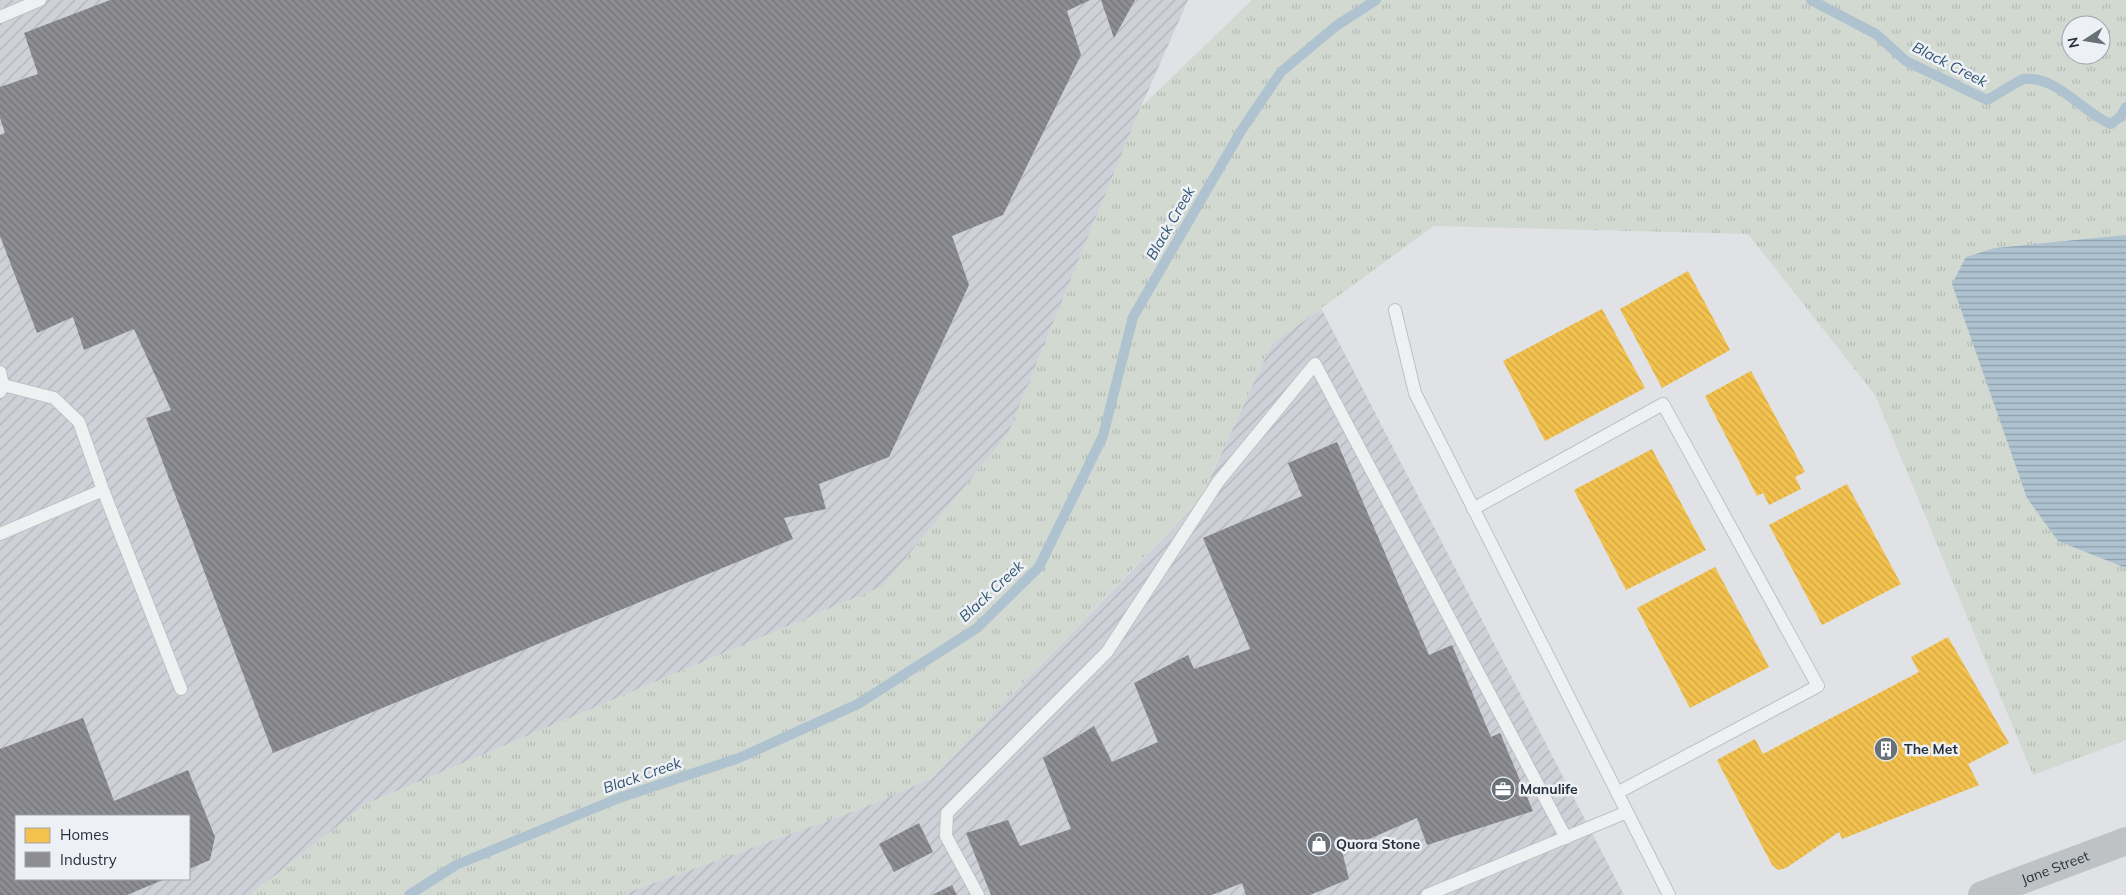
<svg xmlns="http://www.w3.org/2000/svg" width="2126" height="895" viewBox="0 0 2126 895" font-family="Mulish,sans-serif">
<defs>
<pattern id="industrial-furrows" width="10" height="10" patternUnits="userSpaceOnUse" patternTransform="scale(1.25)"><rect width="10" height="10" fill="#ced2d8"/><path d="M-1 1l2-2M0 10L10 0M9 11l2-2" fill="none" stroke="#b1b5ba"/></pattern>
<pattern id="grass-tufts" width="24" height="20" patternUnits="userSpaceOnUse" patternTransform="scale(1.25)"><rect width="24" height="20" fill="#d1d9d0"/><path d="M3 7l-1-3M5 7V3M7 7l1-3M15 17l-1-3M17 17v-4M19 17l1-3" fill="none" stroke="#b3bbb4"/></pattern>
<pattern id="water-rules" width="6" height="5" patternUnits="userSpaceOnUse" patternTransform="scale(1.25)"><rect width="6" height="5" fill="#aec2d0"/><path d="M0 2.5h6" fill="none" stroke="#8e9eaa"/></pattern>
<pattern id="homes-back-hatch" width="6" height="6" patternUnits="userSpaceOnUse" patternTransform="scale(1.25)"><rect width="6" height="6" fill="#f2c14e"/><path d="M-1 5l2 2M0 0l6 6M5-1l2 2" fill="none" stroke="#d0a645"/></pattern>
<pattern id="industry-back-hatch" width="6" height="6" patternUnits="userSpaceOnUse" patternTransform="scale(1.25)"><rect width="6" height="6" fill="#8d8d92"/><path d="M-1 5l2 2M0 0l6 6M5-1l2 2" fill="none" stroke="#737479"/></pattern>
</defs>
<rect width="100%" height="100%" fill="#e0e2e5"/>
<path fill="url(#industrial-furrows)" fill-rule="evenodd" d="M0 0H1188L1141 107 1008 434 883 586 366 804 250 895H0ZM16 816H189V879H16Z
M1321 308 1624 895H620L860 809 930 779 1200 500 1271 345Z"/>
<path fill="url(#grass-tufts)" fill-rule="evenodd" d="M1252 0H2126V740L2033 775 1875 395 1748 234 1434 226 1271 345 1200 499 930 779 860 809 620 895H250L366 804 883 586 1008 434 1141 107ZM2071 25H2101V55H2071Z"/>
<path fill="url(#water-rules)" d="M2126 235V568L2058 541 2027 498 1952 284 1966 257 1995 248Z"/>
<path fill="url(#homes-back-hatch)" d="M1688 271 1730 350 1662 388 1620 309Z
M1602 309 1645 388 1545 441 1503 361Z
M1751 371 1805 472 1795 477 1801 489 1769 505 1763 493 1757 496 1705 396Z
M1652 449 1706 550 1626 590 1574 490Z
M1847 484 1901 584 1822 625 1769 525Z
M1715 567 1769 667 1690 708 1637 608Z
M1948 637 2009 743 1968 764 1979 785 1842 839 1839 832 1786 868 1778 870 1772 865 1717 760 1755 739 1763 754 1919 672 1911 657Z"/>
<path fill="url(#industry-back-hatch)" d="M110 0H1090L1067 11 1081 55 1003 215 952 236 969 285 889 457 819 484 826 509 784 518 793 539 273 753 146 418 171 410 134 329 84 350 73 317 37 333 0 236V135L5 133 0 118V87L38 74 24 33Z
M1101 0H1135L1114 38Z
M1337 442 1429 655 1452 645 1491 737 1500 733 1533 811 1427 845 1417 818 1342 851 1349 879 1310 895H1246L1242 883 1212 895H991L966 833 1008 820 1020 846 1071 829 1043 758 1094 726 1112 762 1158 742 1134 683 1188 655 1194 669 1250 649 1203 538 1302 496 1288 463Z
M83 718 114 801 188 770 215 837 210 860 189 869V816H16V879H165L127 895H0V749Z
M919 823 933 852 894 872 879 844Z
M952 885 957 895H932Z"/>
<g fill="none" stroke-linecap="round" stroke-linejoin="round">
<path stroke="#aec2d0" stroke-width="10" d="M1811 0 1876 34 1906 61 1987 100C1995 96 2019 80 2024 79 2056 75 2083 113 2111 124L2121 116 2126 107
M409 895 456 865 619 798 739 758 858 704 977 628 1039 567 1103 436 1133 317 1241 131 1281 72 1336 26 1376 0"/>
<g stroke="#bec0c3" stroke-width="14">
<path id="service" d="M0 17 40 0
M1395 310 1415 393 1669 895
M0 372 3 385 0 392
M103 490 181 689
M1473 509 1663 404 1818 686 1617 793
M0 534 103 490 79 422 54 398 3 385
M978 895 946 836 947 813 1107 652 1218 482 1315 364 1566 838
M1427 895 1627 812"/>
</g>
<use href="#service" stroke="#eff0f2" stroke-width="12"/>
<path stroke="#bec2c5" stroke-width="28" id="s1" d="M1982 895 2126 841"/>
</g>
<defs>
<g id="building-disc" transform="scale(1.25)"><circle r="9.5" fill="#687078" stroke="#edf1f5"/><path d="M-4-6H4V6H1V3H-1V6H-4ZM-2.5-4.3h1.7v1.8h-1.7ZM.8-4.3h1.7v1.8H.8ZM-2.5-1h1.7V.8h-1.7ZM.8-1h1.7V.8H.8Z" fill="#fff"/></g>
<g id="office-disc" transform="scale(1.25)"><circle r="9.5" fill="#687078" stroke="#edf1f5"/><path d="M-6-3h4V-5.5h4V-3h4V5H-6ZM-1-4.5V-3h2v-1.5ZM-6 0V1H6V0Z" fill="#fff"/></g>
<g id="shop-disc" transform="scale(1.25)"><circle r="9.5" fill="#687078" stroke="#edf1f5"/><path d="M-5-2.5h2.3a2.7 3.5 0 0 1 5.4 0H5L5.5 6h-11ZM-1.5-2.5h3a1.5 2.3 0 0 0-3 0Z" fill="#fff"/></g>
</defs>
<g fill-rule="evenodd">
<use href="#building-disc" x="1886" y="749"/>
<use href="#office-disc" x="1503" y="789"/>
<use href="#shop-disc" x="1319" y="844"/>
</g>
<g text-anchor="middle" dominant-baseline="central" stroke-width="5" stroke-linejoin="round" paint-order="stroke">
<g font-size="14" font-weight="bold" fill="#27323e" stroke="#edf1f5" text-anchor="start">
<text x="1904" y="749">The Met</text>
<text x="1520" y="789">Manulife</text>
<text x="1336" y="844">Quora Stone</text>
</g>
<g font-size="14" fill="#27323e" stroke="#edf1f5">
<text stroke="none"><textPath href="#s1" startOffset="78">Jane Street</textPath></text>
</g>
<g font-size="15" font-style="italic" fill="#325471" stroke="#edf1f5">
<text transform="translate(1950 64) rotate(27)">Black Creek</text>
<text transform="translate(1170 223) rotate(-60)">Black Creek</text>
<text transform="translate(991 591) rotate(-43)">Black Creek</text>
<text transform="translate(642 775) rotate(-19)">Black Creek</text>
</g>
</g>
<rect x="15" y="815" width="175" height="65" fill="#edf1f5" stroke="#9ea5ac"/>
<rect x="25" y="828" width="25" height="15" fill="#f2c14e" stroke="#9ea5ac"/>
<text x="60" y="840" font-size="15" fill="#27323e">Homes</text>
<rect x="25" y="852" width="25" height="15" fill="#8d8d92" stroke="#9ea5ac"/>
<text x="60" y="865" font-size="15" fill="#27323e">Industry</text>
<g transform="translate(2086 40) rotate(258)"><circle r="24" fill="#edf1f5" stroke="#9ea5ac"/>
<path d="M0-4L9 19L0 12L-9 19Z" fill="#687078"/>
<text y="-8" font-size="14" font-weight="bold" text-anchor="middle" fill="#27323e">N</text>
</g>
</svg>
